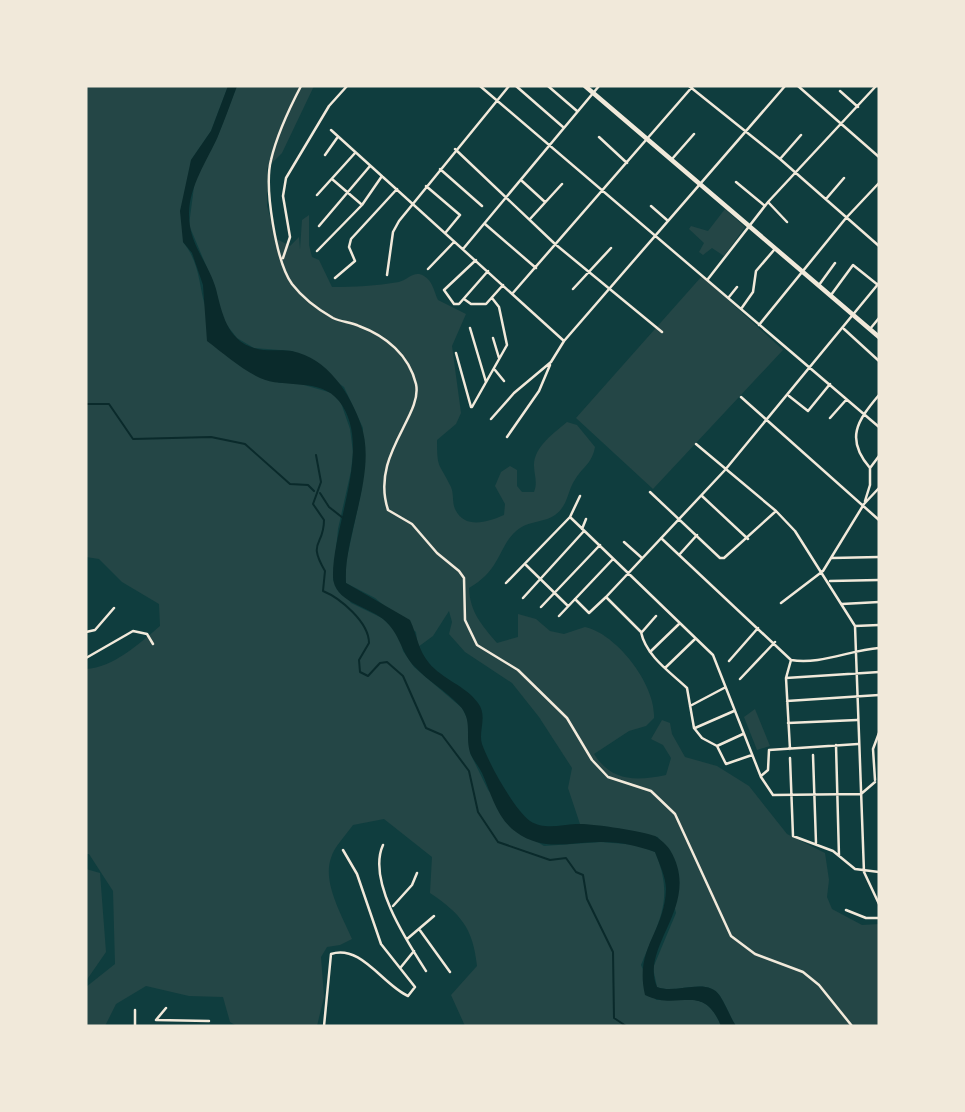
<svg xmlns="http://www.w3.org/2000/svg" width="965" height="1112" viewBox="0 0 965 1112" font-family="Raleway,sans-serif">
<rect width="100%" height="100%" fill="#0f3d3e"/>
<path fill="#244646" d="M86 86H228L211 131 191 160 183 242C201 265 198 284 206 309 210 321 266 371 279 383H297L332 393 341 403 350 429 353 452 351 471 338 529 333 580 351 603 382 618 398 633 403 651 414 667 462 708 470 724V753L488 790 534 840 544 846 601 842 636 845 655 852C675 899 659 921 641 965L656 1000C688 999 708 992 721 1026H465L451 995 477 966C473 928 461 914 430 893L432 857 384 819 353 825C346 835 334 847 331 858 322 883 343 917 352 939L340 945 327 947 321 957 324 997 317 1026H237L230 1022 223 997 189 996 146 986 116 1004 105 1026H86V987L115 964 113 891 89 854H86V669C113 668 140 643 160 626L159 604 122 582 99 559 86 557Z
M237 86H314L282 153 267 168V206L277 239 290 246 299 237 300 249 302 220 309 215V245L312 257 319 260 332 287C355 287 376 286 399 282 408 280 414 270 424 276 433 281 434 292 438 300L466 314 452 346 461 413 456 424 437 440C437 470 439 462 451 487 454 494 452 502 455 509 465 530 488 522 504 515L505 504 495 486 501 472 510 466 517 470V486L522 492H534C538 482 534 475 534 465 534 447 555 432 567 422L577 425 595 447C592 463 584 466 576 478 567 490 569 505 555 515 546 522 530 521 520 528 498 543 503 569 469 588 470 612 481 624 497 643L518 637V614L536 619 550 631 564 634 585 627C617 634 656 685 654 718L646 726 629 731 594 754C612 782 636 781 666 775L671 758 663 745 651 739 662 720 670 723 672 734 685 757 717 766 749 786 787 834 825 853 829 880 827 897 832 909 862 925 879 924V1026H736C730 1017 726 1005 720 996 707 976 676 995 657 987L653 968 676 913 658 837 580 824 568 788 572 768 539 717 512 683 465 652 449 634 452 622 449 611 433 636 418 647 416 632 375 598 346 583 345 567 362 488 363 428 344 387 292 351 254 348 237 338 222 319 215 287 189 225 195 179 217 138Z
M725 209 745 227 724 256 712 248 703 255 699 252 704 243 689 229 691 226 708 231Z
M702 276 783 350 653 489 576 418Z
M755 709 770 746 757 750 744 717Z
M86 869 100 873 106 952 86 981Z"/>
<path fill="#0a2a2b" d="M228 86H237C231 102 225 119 218 136 206 164 184 192 190 226 193 248 210 267 216 289 222 313 227 340 254 348 266 352 280 349 292 351 327 358 350 393 361 425 378 473 343 536 346 583L410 620C417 635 418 650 429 663 442 679 466 686 478 703 488 716 478 731 482 744 489 764 514 809 530 821 544 830 561 825 576 824 590 823 643 831 655 836 660 839 667 845 670 850 703 905 639 945 657 987 676 995 707 976 720 996 726 1005 730 1017 736 1026H721C703 981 678 1012 645 995 634 948 665 932 666 889 666 877 659 863 655 852 638 846 621 842 603 842 571 841 545 853 516 832 497 819 491 793 482 773 479 767 474 761 471 755 464 738 474 720 459 705 446 691 428 681 415 667 400 652 401 634 383 619 367 606 334 602 333 577 332 526 374 445 339 401 320 377 284 389 260 378 241 369 223 353 207 341L203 285 192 253 183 242 180 211 191 160 211 131Z"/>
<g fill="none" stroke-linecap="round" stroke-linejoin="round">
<path stroke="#0a2a2b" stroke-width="2" d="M86 404H109L133 439 211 437 245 444 290 484 308 485 314 491
M316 455 321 482 313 504 324 520C324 547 307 540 325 571L323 591C340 598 369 622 369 643L359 660 360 672 368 676 380 663 387 662 403 676 426 728 442 735 469 771 478 812 498 842 550 860 566 858 576 872 583 875 587 899 613 952 614 1018 626 1026
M320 493 329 507 343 518"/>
<path stroke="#f1e9da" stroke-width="2.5" d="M301 86C289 109 277 134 271 160 264 187 276 262 292 284 302 297 319 310 333 318 341 322 351 322 359 326 386 336 409 355 416 384 423 416 370 455 388 510L412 524 437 553 459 571 464 578 465 620 477 645 518 670 567 718 592 760 608 777 651 791 675 814 731 936 755 954 803 972 819 985 852 1026
M480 86 879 427
M516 86 563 127
M548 86 577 111
M689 86 780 159 879 246
M798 86 879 157
M840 91 858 107
M331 130 564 341
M599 137 627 163
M455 149 555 244 662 332
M325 155 337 138
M672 159 694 134
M780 159 801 135
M440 169 482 206
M332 179 361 204
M522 181 545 202
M736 182 765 206
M426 186 460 215 446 232
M317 195 355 153
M826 199 844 178
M768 202 787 222
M651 206 667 220
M530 219 562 184
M485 224 536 268
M319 226 370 166
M463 249 599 86
M317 251 362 205 382 176
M283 258 290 237 283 196 286 178 329 106 347 86
M476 260 444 290 454 304H459L488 271
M428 269 454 242
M387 275 393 232 399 221 509 86
M335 278 355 261 349 247 351 239 397 189
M708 279 768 202 876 86
M819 285 835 263
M573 289 611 248
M512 294 693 86
M831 295 853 265 878 285
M729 297 737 287
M464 299 471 304H486L503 285
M741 309 753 292 756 271 774 250
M759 325 846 218 879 183
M470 328 486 382
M844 329 879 361
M870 329 879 318
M493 338 499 358
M456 353 471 407
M495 370 504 381
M789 396 808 411 830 384
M741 397 879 520
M472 407 507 345 499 307 492 298
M830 418 846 400
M491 419 514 393 551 362 564 341 785 86
M507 437 539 391 550 365
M696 444 776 511 795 531 855 626 864 872 879 904
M870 468 879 456
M650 492 720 558H724L776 511
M702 496 748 539
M865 501 870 485V468C845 439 857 421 879 395
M570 517 713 655 761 777 773 795 861 794 875 782
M582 529 586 519
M661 538 791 660
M624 542 642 558
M679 555 697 535
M832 558 879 557
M526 565 568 606
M830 581 879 580
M506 583 570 517 580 496
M606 597 641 632C646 656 670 672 687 688L694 728 702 738 717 746 726 764 752 755
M523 598 584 531
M575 599 589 613 606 597 725 470 879 283
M781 603 823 571 864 504 879 488
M842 604 879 602
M541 607 600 545
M559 616 613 559
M855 626 879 625
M86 632 95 630 114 608
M642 632 656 616
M650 652 680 623
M86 658 133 631 147 634 153 644
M791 660C820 665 850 650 879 648
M729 661 758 628
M665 668 695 639
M786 678 879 672
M740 679 775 642
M787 701 879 695
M690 706 724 688
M788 723 857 720
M695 728 734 711
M836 745 839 856
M717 746 743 734
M790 749 786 678 791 660
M813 755 816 843
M790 758 793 836 833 851 855 869 879 872
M761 776 768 770 769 750 858 744
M875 780 873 749 879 733
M383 845C367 880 406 940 426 971
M393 906 412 885 417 873
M846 910 866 918H879
M419 929 450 972
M407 939 434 916
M401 967 414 951
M135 1010V1026
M156 1020 209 1021
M156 1020 166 1008
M324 1026 331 954C361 944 383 985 408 996L415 987 381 944 357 874 343 850"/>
<path stroke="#f1e9da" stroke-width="4.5" d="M585 86 879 337"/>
</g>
<rect width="965" height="1112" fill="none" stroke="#f1e9da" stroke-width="175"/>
</svg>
